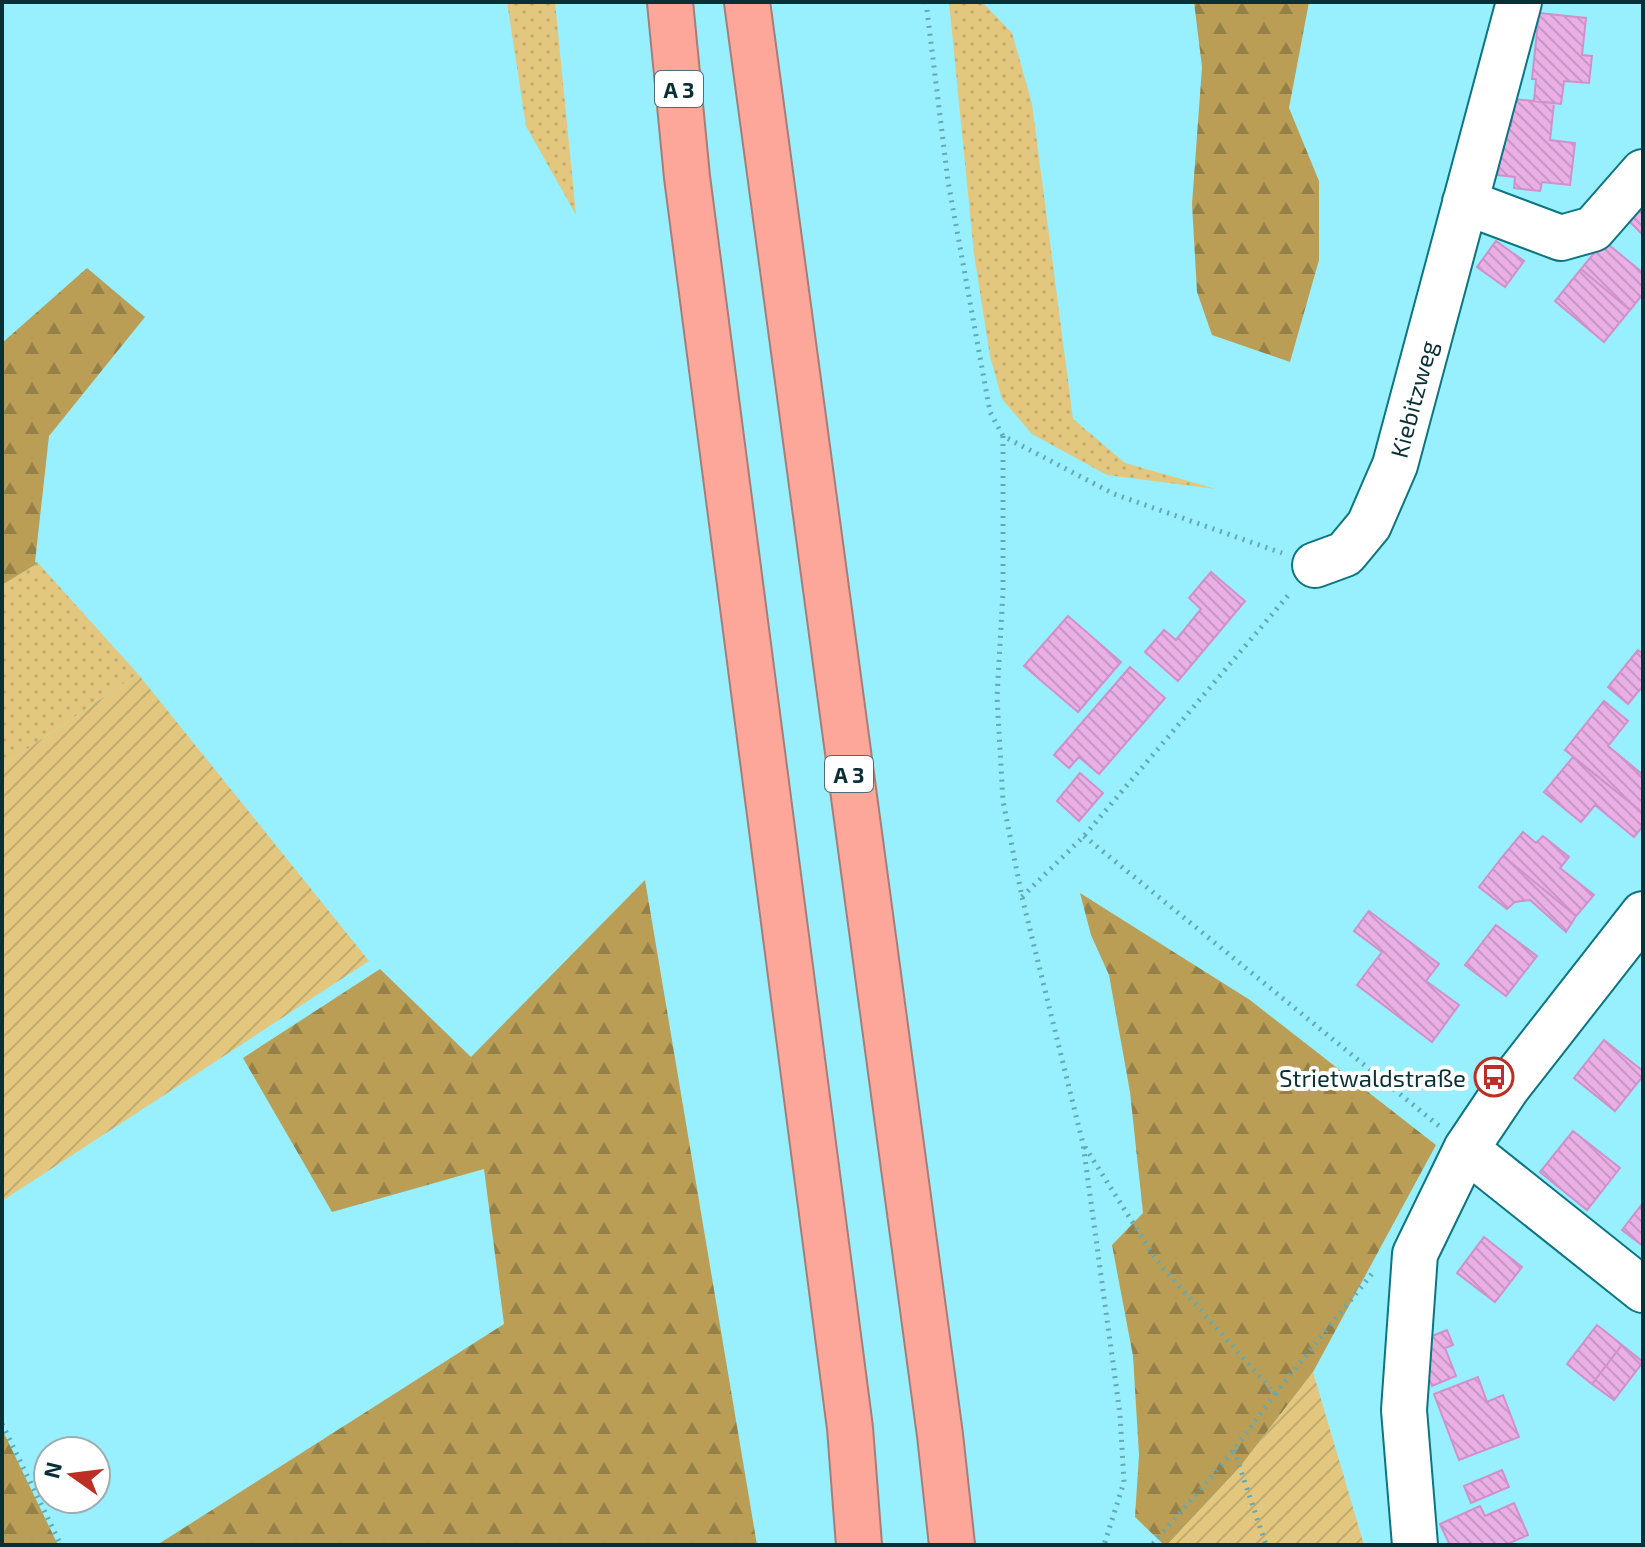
<svg xmlns="http://www.w3.org/2000/svg" width="1645" height="1547" viewBox="0 0 1645 1547" font-family="'Exo 2',sans-serif">
<defs>
<pattern id="grass-dots" width="8" height="8" patternUnits="userSpaceOnUse" patternTransform="scale(2)"><rect width="8" height="8" fill="#e3c77e"/><path d="M2 2h.1M6 6h.1" fill="none" stroke="#c1ab6e" stroke-width="1.8" stroke-linecap="round"/></pattern>
<pattern id="forest-firs" width="22" height="20" patternUnits="userSpaceOnUse" patternTransform="scale(2)"><rect width="22" height="20" fill="#ba9e56"/><path d="M5 1l3.5 6h-7zM16 11l3.5 6h-7z" fill="#958148"/></pattern>
<pattern id="garden-furrows" width="10" height="10" patternUnits="userSpaceOnUse" patternTransform="scale(2)"><rect width="10" height="10" fill="#e3c77e"/><path d="M-1 1l2-2M0 10L10 0M9 11l2-2" fill="none" stroke="#c1ab6e"/></pattern>
<pattern id="building-back-hatch" width="6" height="6" patternUnits="userSpaceOnUse" patternTransform="scale(2)"><rect width="6" height="6" fill="#eaafe5"/><path d="M-1 5l2 2M0 0l6 6M5-1l2 2" fill="none" stroke="#c797c5"/></pattern>
</defs>
<rect width="100%" height="100%" fill="#98effe"/>
<path fill="url(#grass-dots)" d="M507 2H555L576 215 526 126Z
M949 2H982L1012 33 1032 104 1073 419 1125 463 1216 489 1107 475 1032 434 1002 399 990 356 974 254Z
M38 563 138 674 2 766V585Z"/>
<path fill="url(#forest-firs)" d="M1194 2H1309L1289 108 1319 181V260L1290 362 1212 335 1197 292 1192 204 1202 67Z
M87 268 145 317 49 436 35 562 38 563 2 585V343Z
M645 880 757 1545H157L504 1324 484 1169 332 1212 243 1058 380 969 471 1057Z
M1080 893 1250 1000 1436 1145 1313 1372 1240 1467 1167 1545H1164L1135 1517 1139 1455 1133 1356 1112 1245 1143 1213 1130 1092 1109 975 1091 935Z
M2 1429 58 1545H2Z"/>
<path fill="url(#garden-furrows)" d="M138 674 369 961 2 1201V766Z
M1313 1372 1364 1545H1167L1240 1467Z"/>
<path fill="url(#building-back-hatch)" stroke="#d091cb" stroke-width="2" d="M1539 13 1586 18 1582 55 1592 56 1589 83 1564 81 1561 104 1534 101 1536 79H1532Z
M1513 99 1554 103 1550 140 1575 143 1570 185 1542 182 1540 191 1514 188 1515 177 1498 175 1504 125 1511 126Z
M1643 197V235L1624 216Z
M1496 241 1524 261 1505 287 1477 267Z
M1604 241 1643 273V294L1630 310 1581 269Z
M1581 269 1630 310 1604 342 1555 301Z
M1211 572 1245 601 1178 681 1145 652 1164 630 1176 640 1201 609 1189 598Z
M1068 616 1121 662 1078 712 1024 666Z
M1638 650 1643 654V686L1628 704 1608 687Z
M1130 667 1165 698 1099 774 1079 757 1069 768 1054 755Z
M1604 701 1628 721 1608 746 1643 775V813L1565 750Z
M1573 757 1643 813V826L1634 837 1595 805 1581 822 1544 792Z
M1080 773 1103 793 1079 821 1057 801Z
M1523 832 1536 843 1543 836 1569 857 1560 868 1594 895 1576 916 1503 856Z
M1503 856 1576 916 1566 932 1530 900 1515 902 1507 909 1479 887Z
M1369 911 1439 964 1426 981 1459 1005 1432 1042 1357 985 1382 952 1354 931Z
M1496 925 1537 956 1506 996 1465 965Z
M1604 1040 1643 1071V1076L1615 1111 1574 1078Z
M1573 1131 1620 1168 1587 1210 1540 1172Z
M1643 1203V1246L1622 1230Z
M1484 1237 1522 1267 1495 1302 1457 1273Z
M1597 1325 1622 1345 1592 1384 1567 1364Z
M1447 1330 1453 1345 1445 1348 1456 1376 1432 1386 1420 1357V1341Z
M1622 1345 1643 1362 1614 1400 1592 1384Z
M1478 1377 1487 1402 1503 1395 1519 1437 1459 1460 1434 1394Z
M1502 1470 1509 1487 1471 1503 1464 1486Z
M1514 1503 1528 1535 1505 1545H1450L1440 1524 1480 1506 1485 1516Z"/>
<g fill="none" stroke-linecap="round" stroke-linejoin="round">
<g stroke="#0c7582" stroke-width="48">
<path id="minor" d="M1465 202 1561 238 1593 229 1643 172
M1315 565 1345 554 1369 525 1395 465 1519 2
M1466 1149 1643 1290
M1415 1545 1404 1410 1415 1254 1466 1149 1507 1088 1643 914"/>
</g>
<g stroke="#a77d77" stroke-width="48">
<path id="highway" d="M670 2 687 177 850 1428 859 1545
M747 2 940 1435 952 1545"/>
</g>
<path stroke="#63a9b4" stroke-width="5" stroke-dasharray="2 6" stroke-linecap="butt" d="M926 2 948 181 990 412 1003 436 1114 494 1282 553
M1003 436V592L997 697 1003 801 1022 897 1083 1144 1120 1414 1124 1482 1104 1545
M1084 836 1439 1126
M1022 897 1084 836 1291 592
M1085 1147 1157 1261 1275 1394 1234 1450 1152 1545
M1275 1394 1375 1270
M2 1424 61 1545
M1234 1450 1266 1545"/>
<use href="#minor" stroke="#fff" stroke-width="44"/>
<use href="#highway" stroke="#fca79a" stroke-width="44"/>
</g>
<defs>
<g id="bus-ring" transform="scale(2)"><circle r="9.5" fill="#fff" stroke="#bd2f24" stroke-width="1.5"/><path d="M-5-6H5V4H4V6H2V4H-2V6H-4V4H-5ZM-3.5-4V0h7V-4ZM-3.5 1.2v1.5H-2V1.2ZM2 1.2v1.5H3.5V1.2Z" fill="#bd2f24"/></g>
</defs>
<g fill-rule="evenodd">
<use href="#bus-ring" x="1494" y="1077"/>
</g>
<g text-anchor="middle" dominant-baseline="central" stroke-width="8" stroke-linejoin="round" paint-order="stroke">
<g fill="#fff" stroke="#536e72" stroke-width="2">
<rect x="655" y="71" width="48" height="36" rx="6"/>
<rect x="825" y="756" width="48" height="36" rx="6"/>
</g>
<g font-size="22" font-weight="bold" fill="#093036">
<text x="679" y="89">A 3</text>
<text x="849" y="774">A 3</text>
</g>
<g font-size="24" fill="#093036" stroke="#fff">
<text transform="translate(1413 399) rotate(-75)">Kiebitzweg</text>
</g>
<g font-size="24" fill="#093036" stroke="#fff" text-anchor="end">
<text x="1466" y="1077">Strietwaldstraße</text>
</g>
</g>
<rect width="1645" height="1547" fill="none" stroke="#093036" stroke-width="8"/>
<g transform="translate(72 1475) rotate(284)"><circle r="38" fill="#ffffff" stroke="#9dacaf" stroke-width="2"/>
<path d="M0-6L14 30L0 20L-14 30Z" fill="#bd2f24"/>
<text y="-12" font-size="22" font-weight="bold" text-anchor="middle" fill="#093036">N</text>
</g>
</svg>
